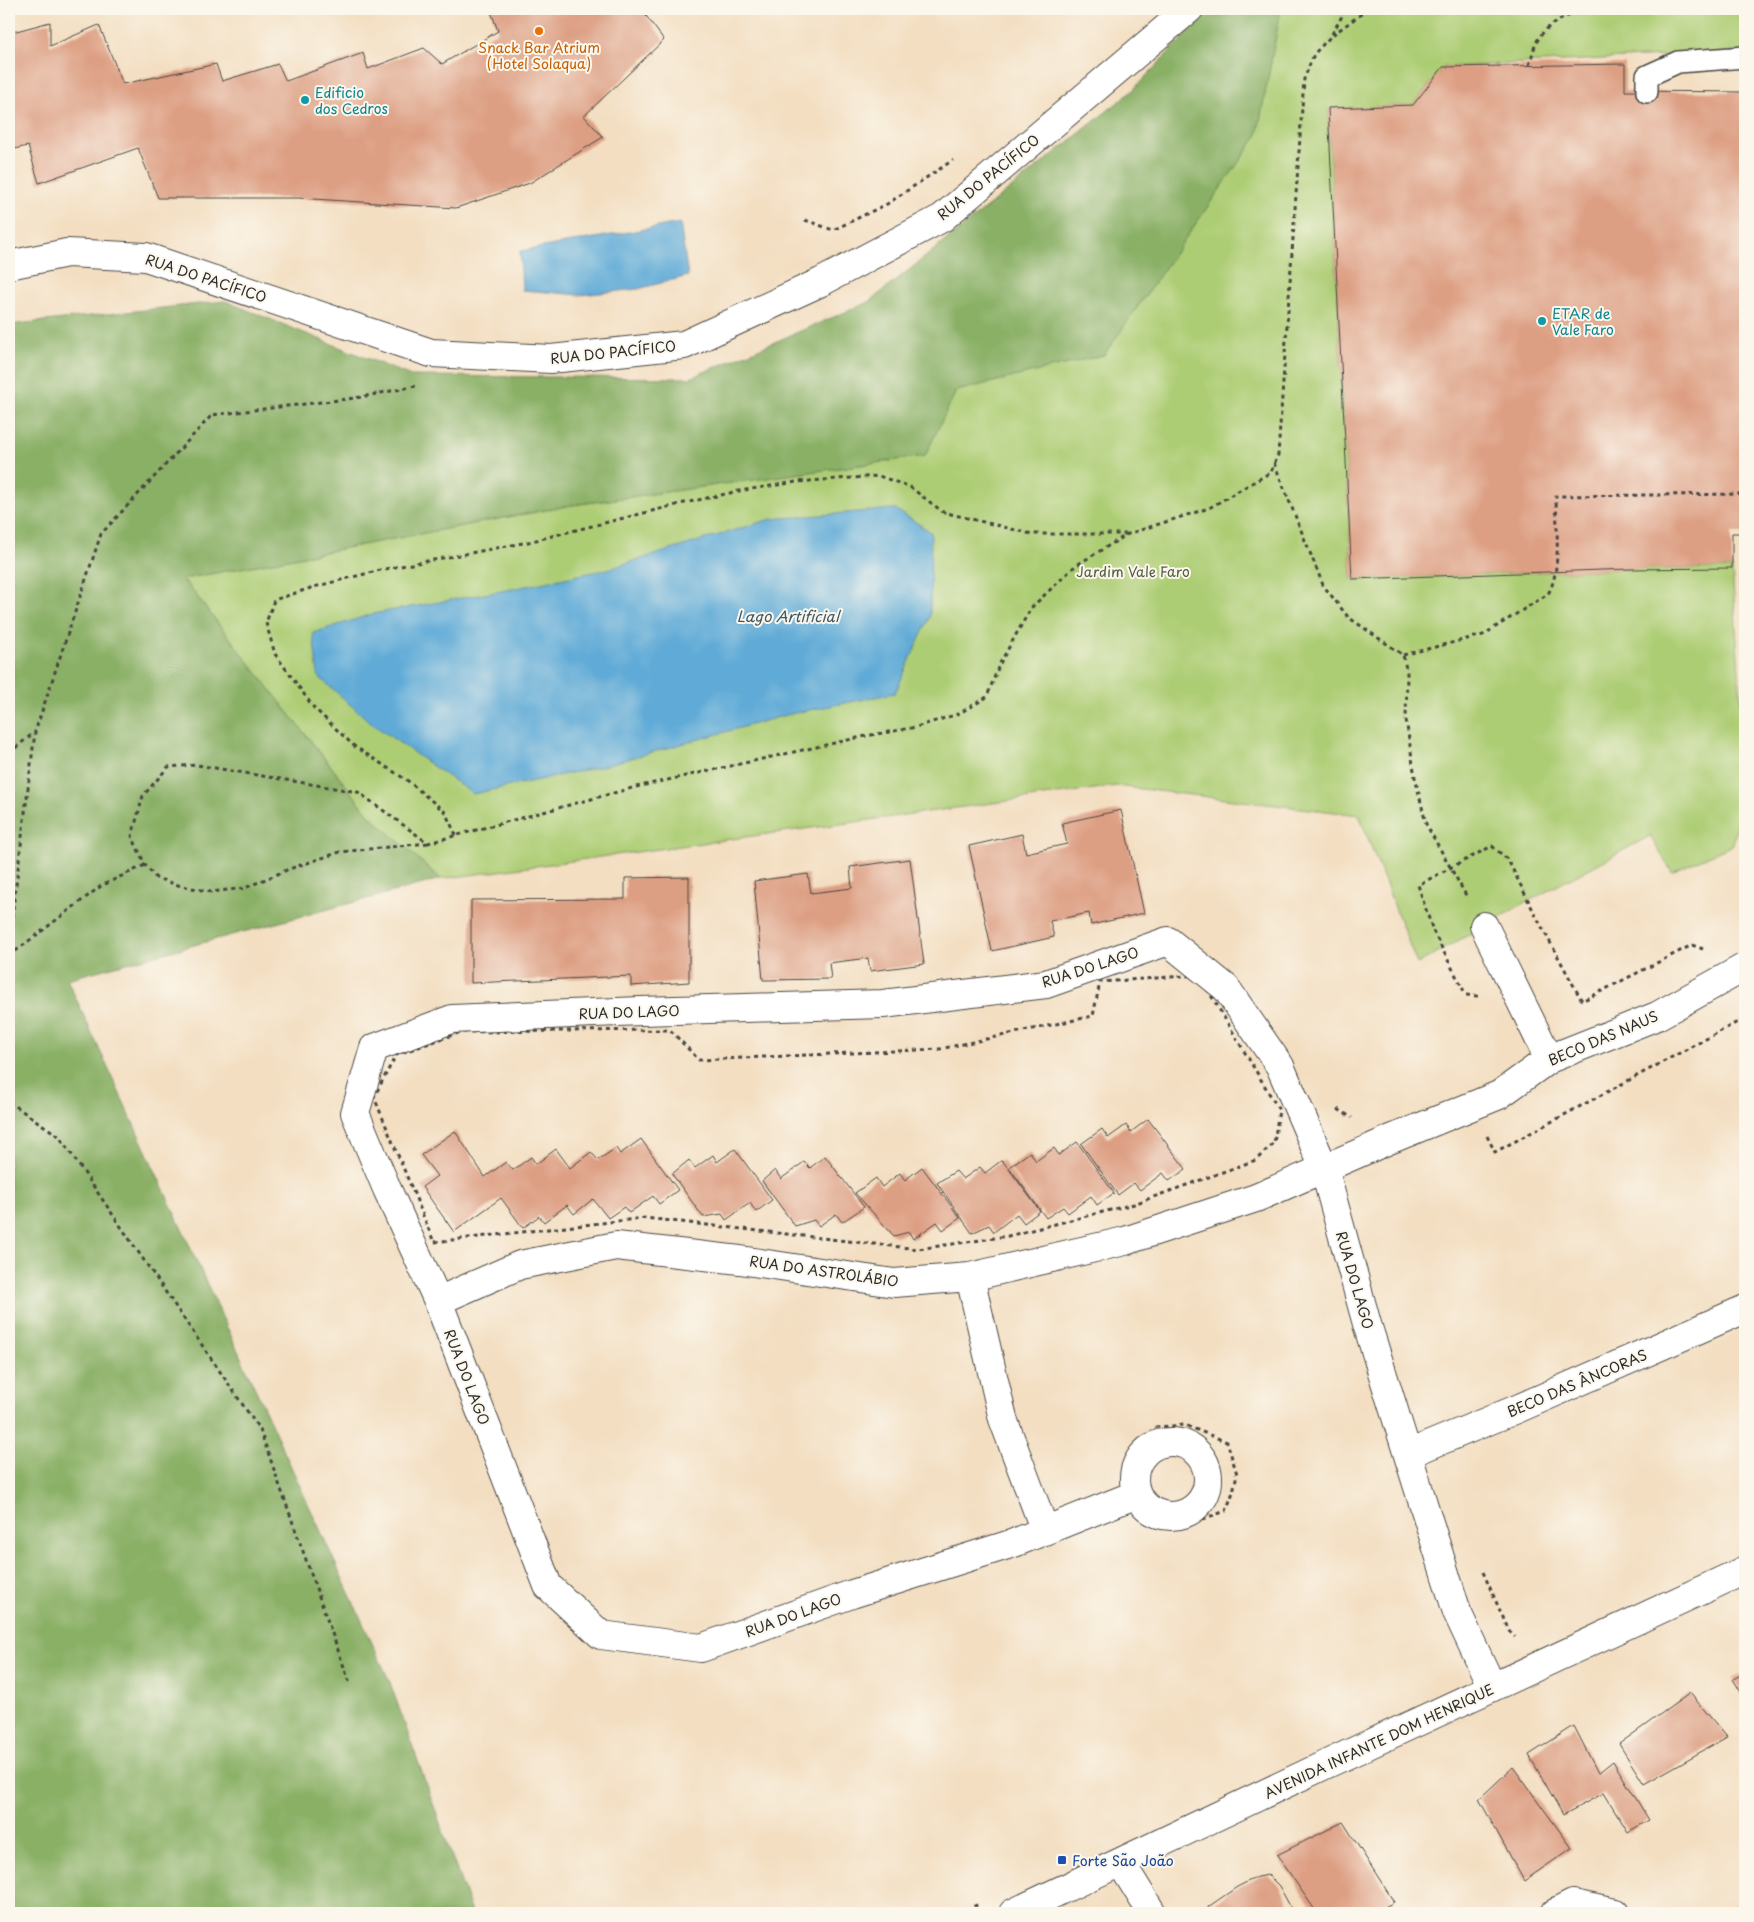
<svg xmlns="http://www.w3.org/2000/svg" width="1754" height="1922" viewBox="0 0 1754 1922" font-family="'Playpen Sans',sans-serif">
<rect width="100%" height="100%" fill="#fbf7ec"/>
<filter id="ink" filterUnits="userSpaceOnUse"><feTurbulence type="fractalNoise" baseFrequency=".02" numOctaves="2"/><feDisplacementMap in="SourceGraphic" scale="10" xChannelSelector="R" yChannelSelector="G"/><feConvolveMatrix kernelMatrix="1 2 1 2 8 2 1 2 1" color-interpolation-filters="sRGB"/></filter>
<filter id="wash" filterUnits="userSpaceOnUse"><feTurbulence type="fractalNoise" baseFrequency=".0096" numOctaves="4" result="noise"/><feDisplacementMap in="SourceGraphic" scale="20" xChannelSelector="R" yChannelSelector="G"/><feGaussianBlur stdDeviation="1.12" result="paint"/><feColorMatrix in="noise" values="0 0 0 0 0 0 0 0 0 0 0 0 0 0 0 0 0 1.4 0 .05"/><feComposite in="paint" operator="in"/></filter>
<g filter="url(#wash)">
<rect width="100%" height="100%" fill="#f3dec1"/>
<path fill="#adcd75" stroke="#6c7c50" d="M1281 9H1745V52L1443 67 1413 105 1328 109 1350 542 1504 273 1745 266V460L1509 464 1350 545 1352 579 1630 569 1732 568 1745 761V784L1733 845 1672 872 1650 836 1523 904 1417 964 1359 815 1116 786 441 879 370 816 183 579 572 505 924 456 956 391 1104 354 1257 136Z"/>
<path fill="#8ab066" stroke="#5a6e48" d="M1210 9H1281L1257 136 1104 355 956 391 925 456 572 505 183 579 370 816 441 879 67 979 389 1680 472 1913H9V325L225 301 411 376 690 378 869 302 1132 91Z"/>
<path fill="#5eaad7" stroke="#446a81" d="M680 223 688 276 638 289 580 295 522 290 520 251Z
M895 509 931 532 930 616 895 693 790 714 599 767 473 794 371 723 318 676 313 633 372 614 512 589 608 569 771 519Z"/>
<g id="blocks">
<path fill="#dd9f83" d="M490 9H641L664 40 584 116 603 137 530 183 456 208 298 198H158L138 148 39 183 28 146 9 150V33L50 22V46L99 25 123 84 216 64 222 81 278 64 286 81 363 53 368 69 424 48 442 64 498 31Z
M1625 64V91L1745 92V533H1732V568L1630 569 1352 579 1328 108 1413 105 1443 67Z
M1121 810 1144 913 1091 925 1089 913 1050 921 1054 937 992 951 969 846 1022 834 1026 853 1067 844 1062 823Z
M910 859 924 964 870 971 868 958 829 963 831 979 763 980 754 881 808 874 811 893 852 888 850 867Z
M689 877V982L631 986V976L471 983V900L625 899V878Z
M1148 1119 1186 1169 1169 1181 1163 1173 1140 1190 1134 1183 1118 1195 1081 1144 1102 1129 1108 1138 1126 1125 1131 1132Z
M455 1131 485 1177 506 1162 513 1170 531 1157 536 1164 556 1149 570 1168 591 1152 598 1160 616 1148 620 1154 641 1139 678 1190 659 1204 653 1196 629 1213 624 1207 608 1218 593 1199 574 1214 567 1205 544 1222 539 1216 523 1228 501 1198 454 1232 422 1187 437 1176 421 1155Z
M1077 1142 1114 1193 1097 1205 1091 1196 1068 1213 1063 1207 1046 1218 1009 1167 1030 1152 1036 1161 1054 1148 1059 1155Z
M735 1149 772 1200 756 1212 750 1203 726 1220 722 1214 703 1217 672 1174 689 1160 695 1168 713 1155 717 1162Z
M825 1156 864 1207 842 1222 836 1214 819 1226 814 1220 795 1226 762 1181 775 1170 781 1179 804 1162 810 1168Z
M1002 1160 1040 1211 1024 1223 1017 1214 994 1232 989 1225 972 1233 937 1183 956 1171 963 1179 980 1167 985 1173Z
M922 1167 960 1218 943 1230 937 1222 913 1239 909 1232 894 1236 855 1193 876 1178 882 1187 900 1173 905 1180Z
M1745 1673V1699L1733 1679Z
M1690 1693 1727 1737 1644 1784 1619 1744Z
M1574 1726 1598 1773 1613 1761 1649 1820 1628 1832 1604 1793 1563 1815 1529 1755Z
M1513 1767 1572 1848 1524 1881 1479 1799Z
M1343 1822 1394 1902 1374 1913H1317L1277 1855Z
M1268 1875 1279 1886 1290 1906 1289 1913H1209L1208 1907 1237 1887 1257 1877Z"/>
</g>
</g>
<g filter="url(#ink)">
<use href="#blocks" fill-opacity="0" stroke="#494642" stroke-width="1"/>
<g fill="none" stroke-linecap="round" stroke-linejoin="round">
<g stroke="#494642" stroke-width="24">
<path id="service" d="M1647 92V76L1678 62 1745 57"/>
</g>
<g stroke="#494642" stroke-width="30">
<path id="minor" d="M9 265 67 253 146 257 431 353 551 359 684 345 821 282 942 218 1189 9
M1484 926 1549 1059
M970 1277 1003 1419 1045 1531
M438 1301 520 1265 616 1246 740 1260 894 1283 970 1277 1125 1241 1256 1198 1389 1140 1499 1095 1549 1059 1657 1016 1745 967
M1134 1479a37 37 0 1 1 74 0a37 37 0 1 1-74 0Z
M1408 1454 1517 1409 1745 1309
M1137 1494 1014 1543 852 1594 701 1648 601 1635 548 1586 438 1301 387 1189 355 1113 374 1048 452 1019 641 1011 883 1004 1046 984 1168 941 1226 988 1280 1066 1324 1168 1367 1324 1457 1612 1492 1687
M1121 1863 1152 1913
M1555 1913 1573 1904 1615 1913"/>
</g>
<g stroke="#494642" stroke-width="30">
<path id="tertiary" d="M1013 1913 1329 1763 1745 1570"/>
</g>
<path stroke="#494642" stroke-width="3" stroke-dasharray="4 4" stroke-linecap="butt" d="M1332 34 1346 9
M1529 65C1532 57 1534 45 1539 38 1550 21 1572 13 1591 9
M805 220 833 230 887 204 953 160
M1274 463 1323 585 1348 617 1403 655 1407 673 1406 720 1415 777 1426 824 1467 897
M1403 655 1483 635 1548 594C1562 570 1556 524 1556 496L1745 494
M9 753 35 732
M456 835 445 812 408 781 354 746 314 708 275 654 266 623 274 600 314 587 380 570 528 542 680 504 739 491 796 482 879 476 910 487 943 512 1032 534H1127
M428 843 340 852 289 869 245 888 211 892 178 885 156 878 145 865 132 836 143 796 168 767 197 765 358 792 428 843 636 787 866 736 916 727 958 714 987 697 999 665 1031 608 1075 566 1128 534 1209 508 1271 472 1278 455 1304 79 1314 54 1331 36 1368 9
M9 941 35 732 101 534 212 415 356 398 416 386
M9 956 101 886 145 865
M1199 975 1279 1110 1274 1143 1256 1160 1134 1204 1008 1236 918 1249 645 1218 434 1242 374 1097 396 1055 461 1032 670 1030 699 1060 940 1049 1093 1016 1100 982Z
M1478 996 1466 995 1433 931 1418 885 1492 846 1508 860 1537 918 1582 1001 1692 945 1703 949
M9 1102 59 1136 260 1430 350 1684
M1338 1109 1352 1118
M1487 1136 1495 1152 1745 1018
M1133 1460 1155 1427 1185 1425 1227 1442 1237 1474 1233 1492 1226 1511 1191 1523 1160 1519
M1483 1572 1509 1631 1515 1637
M959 1913 979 1904"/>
<use href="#service" stroke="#fff" stroke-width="21"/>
<use href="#minor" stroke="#fff" stroke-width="28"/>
<use href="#tertiary" stroke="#fff" stroke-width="28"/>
</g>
</g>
<circle fill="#e8710a" stroke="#fbf7ec" stroke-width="2" cx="539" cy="31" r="5"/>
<g fill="#0f9aa8" stroke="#fbf7ec" stroke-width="2">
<circle cx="305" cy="100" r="5"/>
<circle cx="1542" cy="321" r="5"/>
</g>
<rect fill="#1a4fb4" stroke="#fbf7ec" stroke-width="2" x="1057" y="1855" width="10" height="10" rx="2.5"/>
<g text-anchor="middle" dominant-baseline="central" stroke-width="4" stroke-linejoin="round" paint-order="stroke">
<g font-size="14" fill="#c56008" stroke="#fbf7ec">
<text x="539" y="47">Snack Bar Atrium<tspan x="539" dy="16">(Hotel Solaqua)</tspan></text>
</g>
<g font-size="14" fill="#0d838f" stroke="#fbf7ec" text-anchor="start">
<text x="315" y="92">Edificio<tspan x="315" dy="16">dos Cedros</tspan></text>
<text x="1552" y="313">ETAR de<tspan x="1552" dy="16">Vale Faro</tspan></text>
</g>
<g font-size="14" fill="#2b2b2b" stroke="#fbf7ec">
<text transform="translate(988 177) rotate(-39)">RUA DO PACÍFICO</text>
<text transform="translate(206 278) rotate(18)">RUA DO PACÍFICO</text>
<text transform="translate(613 352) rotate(-6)">RUA DO PACÍFICO</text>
<text transform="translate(1090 967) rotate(-18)">RUA DO LAGO</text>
<text transform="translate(629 1012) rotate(-2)">RUA DO LAGO</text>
<text transform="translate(1603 1038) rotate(-23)">BECO DAS NAUS</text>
<text transform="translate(824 1271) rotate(8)">RUA DO ASTROLÁBIO</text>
<text transform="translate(1355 1280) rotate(74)">RUA DO LAGO</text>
<text transform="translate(467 1377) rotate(69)">RUA DO LAGO</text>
<text transform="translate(1577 1383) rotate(-23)">BECO DAS ÂNCORAS</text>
<text transform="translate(793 1615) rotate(-20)">RUA DO LAGO</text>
<text transform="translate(1379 1741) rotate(-25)">AVENIDA INFANTE DOM HENRIQUE</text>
</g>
<g font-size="14" fill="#525c41" stroke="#fbf7ec">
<text x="1133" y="571">Jardim Vale Faro</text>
</g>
<g font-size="14" fill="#164399" stroke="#fbf7ec" text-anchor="start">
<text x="1072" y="1860">Forte São João</text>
</g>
<g font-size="15" font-style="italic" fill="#3d5767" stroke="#fbf7ec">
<text x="788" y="615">Lago Artificial</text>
</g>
</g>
<rect width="1754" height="1922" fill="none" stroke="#fbf7ec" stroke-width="30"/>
</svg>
